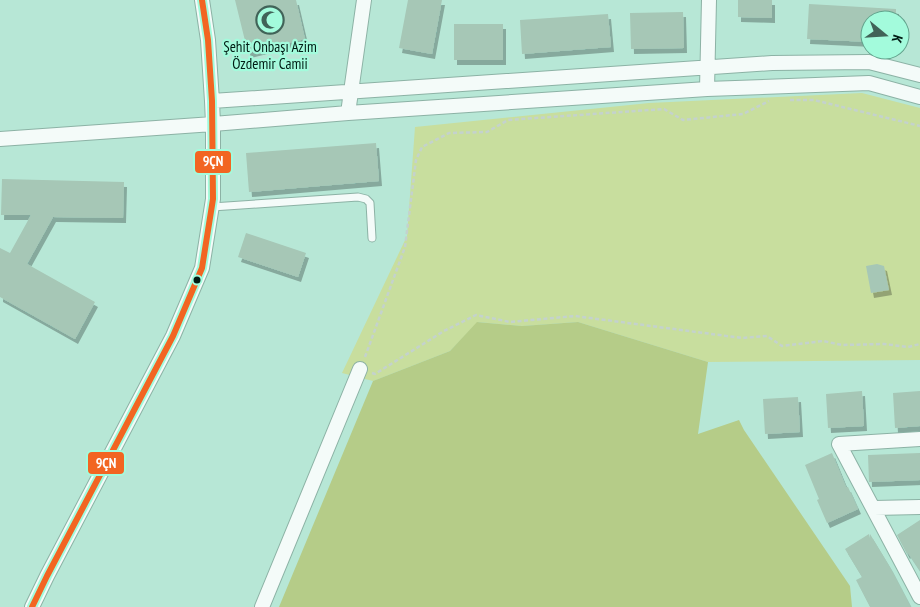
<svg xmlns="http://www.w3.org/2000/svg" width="920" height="607" viewBox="0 0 920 607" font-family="'PT Sans Narrow',sans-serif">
<defs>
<filter id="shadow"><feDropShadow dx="3" dy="5" stdDeviation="0" flood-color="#0004"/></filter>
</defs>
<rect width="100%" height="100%" fill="#b7e7d6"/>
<path fill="#c8de9e" d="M862 93 920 108V360L708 362 578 322 522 326 478 322 450 351 373 381 342 373 407 236 415 127 649 103Z"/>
<path fill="#b5cc88" d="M477 322 522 326 578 322 708 362 698 434 739 420 744 430 850 586 852 607H279L373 381 450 351Z"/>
<path fill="#a6c7b6" filter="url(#shadow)" d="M235 0H296L305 39 248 53Z
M408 0H442L432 54 399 48Z
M738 0H772V18L738 17Z
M809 4 896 9V20H870V42L807 39Z
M683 12 684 48 631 49 630 13Z
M608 14 611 47 522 54 520 20Z
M454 24H503V60H454Z
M376 143 379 181 249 192 246 153Z
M2 179 124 182 123 218 53 217 27 264 95 302 75 339 0 297V248L10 253 31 215H1Z
M246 233 306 253 298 277 238 257Z
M877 264 884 266 889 290 871 293 866 266Z
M862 391 864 426 828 428 826 394Z
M920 391V426L895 428 893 393Z
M798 397 800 432 765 434 763 399Z
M832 453 846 487H848L858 509 827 523 817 500 819 499 805 465Z
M920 453V480L869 482 868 455Z
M920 520V571L908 553 907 554 897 535Z
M869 534 870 538V534L890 567 911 607H870L856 580 862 577 845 549Z"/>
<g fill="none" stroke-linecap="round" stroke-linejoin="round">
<g stroke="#8cb2a5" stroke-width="9">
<path id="lane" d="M212 207 358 197 366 199 370 203 372 238"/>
</g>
<g stroke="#8cb2a5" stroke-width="16">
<path id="street" d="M707 89 709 0
M212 101 772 63 869 62 920 75
M348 113 364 0
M0 139 213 124 348 113 707 89 869 83 920 97
M920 439 839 444 920 597
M874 508 920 507
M32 607 47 576 173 336 202 268 213 199V124L212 101 208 40 202 0
M262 607 360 369"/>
</g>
<path stroke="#c4d2cd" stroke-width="2.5" stroke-dasharray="4 2.5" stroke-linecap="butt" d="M790 100H814L920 126
M365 357 405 247 416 160 422 147 449 133 487 132 508 120 664 109 683 120 743 114 769 101
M372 373 375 374 444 331 476 315 510 322 575 316 742 338 767 336 782 346 823 341 842 345 884 344 908 347 920 344"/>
<use href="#lane" stroke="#f4fbf9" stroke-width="7"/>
<use href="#street" stroke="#f4fbf9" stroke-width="14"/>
<g stroke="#a3fbdc" stroke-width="10">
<path id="bus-1" d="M32 607 47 576 173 336 202 268 213 199 212 101 208 40 202 0"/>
</g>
<use href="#bus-1" stroke="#f26522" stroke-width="6"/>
</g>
<defs>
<g id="mosque-ring" transform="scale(1.4375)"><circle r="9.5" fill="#a3fbdc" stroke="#416358" stroke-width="1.5"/><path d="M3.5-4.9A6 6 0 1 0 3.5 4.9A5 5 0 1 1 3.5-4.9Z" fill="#416358"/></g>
</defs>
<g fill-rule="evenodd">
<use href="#mosque-ring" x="270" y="20"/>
</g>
<circle fill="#011c14" stroke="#a3fbdc" stroke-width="2" cx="197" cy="280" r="4.5"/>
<g text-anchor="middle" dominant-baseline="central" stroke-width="4.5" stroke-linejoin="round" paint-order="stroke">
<g font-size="15" fill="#011c14" stroke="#a3fbdc">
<text x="270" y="46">Şehit Onbaşı Azim<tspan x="270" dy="17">Özdemir Camii</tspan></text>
</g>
</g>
<g stroke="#a3fbdc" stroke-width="2">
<rect x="194" y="150" width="38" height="24" rx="5" fill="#f26522"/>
<rect x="87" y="451" width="38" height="24" rx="5" fill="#f26522"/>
</g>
<g font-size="14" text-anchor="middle" font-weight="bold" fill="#fff">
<text x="213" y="166">9ÇN</text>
<text x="106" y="468">9ÇN</text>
</g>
<g transform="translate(885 35) rotate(108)"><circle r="24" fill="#a3fbdc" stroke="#62a28c"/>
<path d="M0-4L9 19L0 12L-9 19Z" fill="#416358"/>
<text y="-8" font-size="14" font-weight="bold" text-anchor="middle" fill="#011c14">K</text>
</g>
</svg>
